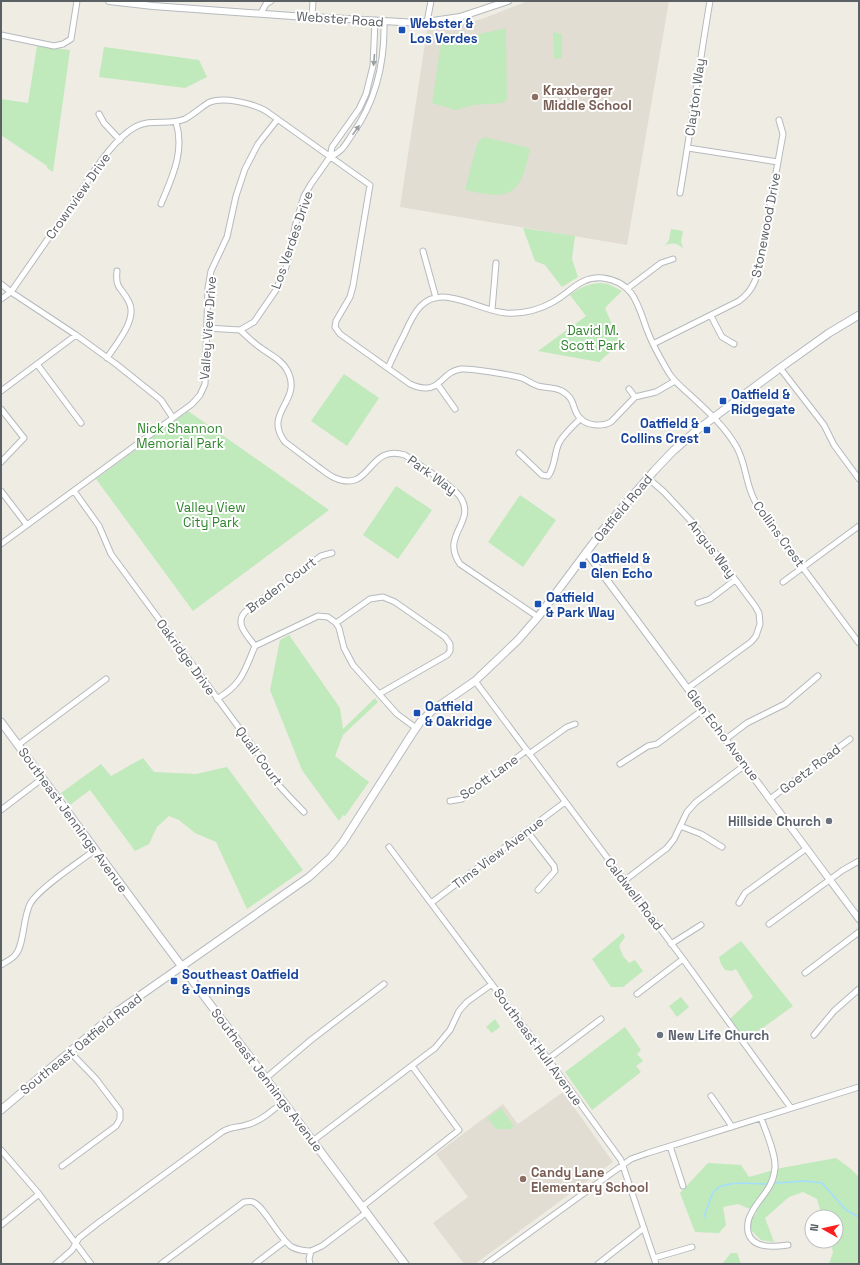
<svg xmlns="http://www.w3.org/2000/svg" width="860" height="1265" viewBox="0 0 860 1265" font-family="'Space Grotesk',sans-serif">
<rect width="100%" height="100%" fill="#efece3"/>
<path fill="#e2ddd3" d="M528 1H669L627 245 400 207 427 30 459 25 482 19Z
M563 1092 613 1162 475 1264H464L433 1223 468 1197 436 1154 503 1104 518 1124Z"/>
<path fill="#c0e9bc" d="M506 28 507 99 503 103 474 105 456 110 432 103 441 43Z
M553 32 562 34V58L554 59Z
M37 46 70 50 53 172 47 168V166L1 135V99L28 103Z
M104 47 199 60 207 77 185 88 99 77Z
M484 137 530 148C521 195 512 201 465 190L477 144 479 141Z
M523 228 575 236 572 259 578 277 562 287 545 265 535 261Z
M671 229 683 231 681 241 683 249C678 243 671 242 665 246L669 240Z
M600 283 608 284 622 291 605 308 620 343 599 362 538 351 586 316 570 295C580 287 588 284 600 283Z
M344 374 379 398 347 446 311 421Z
M188 411 329 510 193 611 96 479Z
M396 486 432 510 398 559 363 535Z
M520 495 556 520 523 567 488 542Z
M289 635 340 708 343 729 375 698 378 702 343 735 335 756 369 782 345 816 343 815 339 821 302 770 270 690 280 640Z
M143 758 154 772 196 774 227 767 303 870 247 909 216 842 195 833 179 820 169 816 157 827 149 844 135 851 90 790 70 805 61 793 101 764 111 776Z
M623 933 625 937 619 946 623 956 629 963 635 960 643 971 623 987H611L592 959Z
M741 941 793 1006 746 1040 730 1019 753 997 736 969 732 971 725 970 721 964 719 957Z
M681 997 689 1007 677 1017 669 1006Z
M495 1019 500 1027 492 1033 486 1027Z
M625 1027 641 1050 637 1054 643 1061 636 1066 641 1072 592 1110 565 1072Z
M501 1108 514 1126 510 1129H496L487 1118Z
M836 1158 851 1169 859 1177V1264H829L833 1252 830 1241H836V1217H822L817 1199 803 1192 789 1197 765 1218 774 1242 761 1240 751 1230V1221L757 1212 738 1204 723 1207 726 1225 719 1233 695 1232 680 1193 708 1163 741 1165 749 1177 781 1168Z
M731 1253H737L741 1264H722Z"/>
<g fill="none" stroke-linecap="round" stroke-linejoin="round">
<path stroke="#a3ddff" stroke-width="1.5" d="M776 1183 805 1181 822 1183 846 1210 859 1217
M704 1217C707 1209 709 1201 713 1193 721 1179 752 1184 767 1184"/>
<g stroke="#b5babe" stroke-width="7">
<path id="minor" d="M261 13 266 4 271 1
M312 17 313 1
M427 22 431 1
M1 35 54 46 63 44 71 39 77 1
M99 114 104 123 120 140
M688 148 778 162
M330 157C343 151 345 145 353 133 377 99 385 62 384 21
M680 193C691 129 699 65 710 1
M161 204C172 177 185 152 176 122
M423 251 436 298
M1 284 11 292 76 335 116 364 161 400 173 418
M628 288 661 263 673 259
M1 299 11 292C33 260 55 229 77 197 92 175 111 141 135 127 151 118 169 126 185 119 193 115 200 108 208 103 222 96 252 103 266 111L370 185 353 286 350 297 336 321 335 327 340 334 410 384C441 398 439 372 461 369 470 368 512 375 522 378 527 380 532 384 538 386 546 388 555 387 562 391 577 400 571 409 580 418 587 426 602 427 611 422L635 397 656 392 675 381
M492 310 496 263
M711 316 722 337 734 344
M207 328 240 330 254 322 276 290 286 267 296 223 304 196 311 184 330 157 332 147 359 109 366 94 373 66 375 21
M240 330C247 336 253 343 261 348 270 355 281 359 287 370 304 401 262 412 285 442 296 450 306 458 317 466 323 470 328 475 335 478 372 494 367 443 405 455 417 464 454 486 461 498 476 523 440 535 460 564L538 617
M653 344 739 301C751 292 756 282 759 267L783 134 779 120
M107 358C116 344 138 319 129 302 122 287 115 290 117 271
M37 364 81 423
M388 368C393 357 398 346 404 335 413 314 423 292 451 298 470 301 487 311 506 313 523 314 539 310 553 302 571 292 580 276 603 278 634 282 638 305 647 330 652 343 659 356 666 368 671 378 679 385 688 393 705 409 724 425 736 446 745 461 745 477 751 492 753 498 756 503 759 509L859 643
M780 368 824 425 834 445 859 479
M438 385 455 409
M629 389 635 397
M1 391 76 335
M1 409 24 438 1 462
M519 453 542 475 548 476C555 468 554 454 559 443 563 435 573 426 580 419
M648 478 664 492 693 523 755 606 759 613 760 624 756 636 751 642 688 688
M1 491 27 525
M74 491 99 526 111 554 262 759C271 780 288 795 304 812
M1 544 192 404 200 395 205 384 208 288 211 271 227 237 236 196 245 169 258 144 277 120
M783 582 859 526
M698 603 710 599 735 580
M336 623 370 599 383 597 395 602 445 637 450 644V651L447 655 379 694
M255 646C248 636 234 624 245 612L321 556 332 553
M475 681 683 959 791 1108
M217 699C242 684 244 672 255 646L318 616 328 617 336 623 339 628 344 648 353 665 397 714 416 728
M726 739 747 723 785 704 818 676
M18 745 106 679
M529 754 567 727 575 724
M620 764 648 746 657 744 704 709
M770 799 850 739
M450 801 462 799 527 750
M1 810 43 778
M680 826 701 834 722 847
M527 831 554 866 555 871 538 890
M389 847 548 1059 621 1160 656 1264
M624 881 667 848 674 839 687 812 696 802 745 765
M431 903 565 802
M739 903 745 893 807 848
M769 924 843 870 859 861
M671 944 701 925
M1 965C5 962 13 959 16 954 24 944 23 918 30 904 38 889 79 862 95 850
M805 973 859 932
M637 994 683 959
M814 1035 834 1011 859 989
M548 1059 601 1019
M266 1078 311 1040 384 984
M711 1096 727 1119 732 1127
M761 1118C766 1132 776 1154 775 1168 773 1190 759 1197 751 1214 748 1219 747 1225 748 1232 752 1249 774 1247 788 1245
M314 1140 435 1048 450 1030 459 1011 467 1002 492 984
M670 1146 683 1186
M1 1150 39 1194 91 1264
M62 1166 116 1126 120 1119V1111L118 1108 96 1079 69 1051
M363 1206 459 1130 412 1066
M1 1225 39 1194
M311 1251 322 1246 367 1212
M654 1258 692 1247
M56 1264 72 1250 79 1238 98 1223 222 1132C231 1126 237 1128 246 1125 260 1122 273 1110 284 1101
M161 1264 244 1202C247 1202 250 1201 253 1202 265 1207 278 1238 292 1247 298 1250 304 1251 311 1251
M255 1264 285 1241
M310 1264 309 1259 311 1251
M486 1264 631 1159 648 1153 859 1087
M598 1264 644 1228"/>
</g>
<g stroke="#b5babe" stroke-width="8">
<path id="tertiary" d="M109 1 153 6 292 16 419 23 460 17 508 1
M586 552 859 919"/>
</g>
<g stroke="#b6bbc1" stroke-width="9">
<path id="secondary" d="M1 722 159 936 405 1264
M1 1110 118 1011 309 877 331 857 343 842 412 734 421 721 433 710 475 681 518 640 538 617 603 530 654 471 673 451 697 430 780 368 829 333 859 315"/>
</g>
<use href="#minor" stroke="#fff" stroke-width="5"/>
<use href="#tertiary" stroke="#fff" stroke-width="6"/>
<use href="#secondary" stroke="#fff" stroke-width="7"/>
</g>
<defs><path id="oneway-solid" d="M-6-.8H1V-3.2L6.5 0L1 3.2V.8H-6Z"/></defs>
<g fill="#9da0a3">
<use href="#oneway-solid" transform="translate(374 60) rotate(95)"/>
<use href="#oneway-solid" transform="translate(356 130) rotate(-55)"/>
</g>
<g fill="#1a4fb4" stroke="#fff" stroke-width="1.5">
<rect x="398" y="26" width="8" height="8" rx="2"/>
<rect x="719" y="397" width="8" height="8" rx="2"/>
<rect x="703" y="426" width="8" height="8" rx="2"/>
<rect x="579" y="561" width="8" height="8" rx="2"/>
<rect x="534" y="600" width="8" height="8" rx="2"/>
<rect x="413" y="709" width="8" height="8" rx="2"/>
<rect x="170" y="977" width="8" height="8" rx="2"/>
</g>
<g fill="#8d6e63" stroke="#fff" stroke-width="1.5">
<circle cx="535" cy="97" r="4"/>
<circle cx="523" cy="1179" r="4"/>
</g>
<g fill="#6b7280" stroke="#fff" stroke-width="1.5">
<circle cx="829" cy="821" r="4"/>
<circle cx="660" cy="1035" r="4"/>
</g>
<g text-anchor="middle" dominant-baseline="central" stroke-width="4" stroke-linejoin="round" paint-order="stroke">
<g font-size="13" fill="#5b6065" stroke="#fff">
<text transform="translate(340 19) rotate(4)">Webster Road</text>
<text transform="translate(695 97) rotate(-82)">Clayton Way</text>
<text transform="translate(78 196) rotate(-55)">Crownview Drive</text>
<text transform="translate(766 225) rotate(-79)">Stonewood Drive</text>
<text transform="translate(292 240) rotate(-71)">Los Verdes Drive</text>
<text transform="translate(208 328) rotate(-86)">Valley View Drive</text>
<text transform="translate(432 475) rotate(36)">Park Way</text>
<text transform="translate(623 508) rotate(-50)">Oatfield Road</text>
<text transform="translate(779 534) rotate(54)">Collins Crest</text>
<text transform="translate(712 549) rotate(52)">Angus Way</text>
<text transform="translate(281 585) rotate(-37)">Braden Court</text>
<text transform="translate(186 657) rotate(54)">Oakridge Drive</text>
<text transform="translate(723 735) rotate(53)">Glen Echo Avenue</text>
<text transform="translate(259 756) rotate(54)">Quail Court</text>
<text transform="translate(810 769) rotate(-37)">Goetz Road</text>
<text transform="translate(489 777) rotate(-35)">Scott Lane</text>
<text transform="translate(73 820) rotate(54)">Southeast Jennings Avenue</text>
<text transform="translate(498 853) rotate(-37)">Tims View Avenue</text>
<text transform="translate(634 894) rotate(53)">Caldwell Road</text>
<text transform="translate(81 1044) rotate(-39)">Southeast Oatfield Road</text>
<text transform="translate(538 1047) rotate(54)">Southeast Hull Avenue</text>
<text transform="translate(267 1080) rotate(53)">Southeast Jennings Avenue</text>
</g>
<g font-size="13" font-weight="bold" fill="#164399" stroke="#fff" text-anchor="start">
<text x="410" y="23">Webster &amp;<tspan x="410" dy="15">Los Verdes</tspan></text>
<text x="731" y="394">Oatfield &amp;<tspan x="731" dy="15">Ridgegate</tspan></text>
<text x="699" y="423" text-anchor="end">Oatfield &amp;<tspan x="699" dy="15">Collins Crest</tspan></text>
<text x="591" y="558">Oatfield &amp;<tspan x="591" dy="15">Glen Echo</tspan></text>
<text x="546" y="597">Oatfield<tspan x="546" dy="15">&amp; Park Way</tspan></text>
<text x="425" y="706">Oatfield<tspan x="425" dy="15">&amp; Oakridge</tspan></text>
<text x="182" y="974">Southeast Oatfield<tspan x="182" dy="15">&amp; Jennings</tspan></text>
</g>
<g font-size="13" font-weight="bold" fill="#785e54" stroke="#fff" text-anchor="start">
<text x="543" y="90">Kraxberger<tspan x="543" dy="15">Middle School</tspan></text>
<text x="531" y="1172">Candy Lane<tspan x="531" dy="15">Elementary School</tspan></text>
</g>
<g font-size="13" fill="#2e842b" stroke="#fff">
<text x="593" y="330">David M.<tspan x="593" dy="15">Scott Park</tspan></text>
<text x="180" y="428">Nick Shannon<tspan x="180" dy="15">Memorial Park</tspan></text>
<text x="211" y="507">Valley View<tspan x="211" dy="15">City Park</tspan></text>
</g>
<g font-size="13" font-weight="bold" fill="#5b616d" stroke="#fff" text-anchor="end">
<text x="821" y="821">Hillside Church</text>
<text x="668" y="1035" text-anchor="start">New Life Church</text>
</g>
</g>
<rect width="860" height="1265" fill="none" stroke="#5b6065" stroke-width="4"/>
<g transform="translate(824 1229) rotate(278)"><circle r="19" fill="#ffffff" stroke="#bdbfc1"/>
<path d="M0-3L7 15L0 10L-7 15Z" fill="#fb1f1d"/>
<text y="-6" font-size="11" font-weight="bold" text-anchor="middle" fill="#5b6065">N</text>
</g>
</svg>
